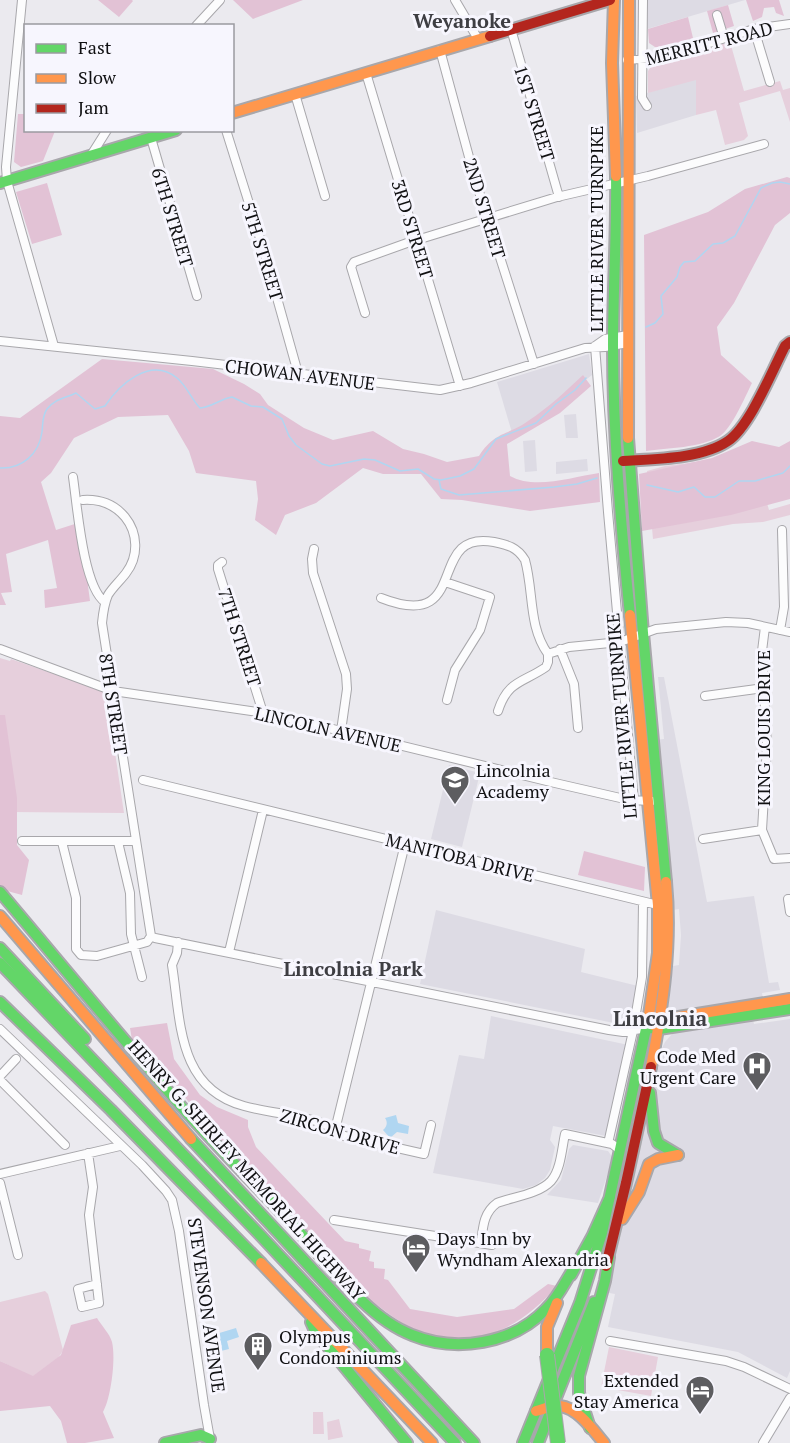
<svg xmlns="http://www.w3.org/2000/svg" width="790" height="1443" viewBox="0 0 790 1443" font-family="'PT Serif',serif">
<rect width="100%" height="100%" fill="#ebeaef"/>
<path fill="#dddbe4" d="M647 0H745L647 29Z
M696 79V115L637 133 636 96Z
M589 354 592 375 513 436 497 382Z
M576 414 578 438H566L564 415Z
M535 440 537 471 525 472 523 441Z
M587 459 588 471 556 474V462Z
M658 677H664L707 902 754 896 769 983 778 982 780 990 762 993 763 999 667 1015 673 966 679 965 681 935 679 909 673 910 654 740 664 739Z
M449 765 480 773 462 847 431 839Z
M436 910 585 949 581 972 638 986 632 1019 627 1023 619 1024 420 984Z
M491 1016 638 1047 629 1087 618 1085 606 1136 553 1126 550 1140 555 1147 550 1170 545 1178 536 1185 523 1189 433 1173 459 1055 484 1059Z
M790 1019V1371L787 1378 738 1352 608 1327 615 1294 604 1292 660 1052 665 1042 672 1034 682 1031 753 1020 754 1024Z
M573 1145 608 1151 613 1158 598 1203 547 1195 561 1180 569 1149Z"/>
<path fill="#e6cfdc" d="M730 42 744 91 780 81 783 90 790 88V122L780 91 739 103 748 136 744 140 725 145 716 110 696 115V80L648 93V71L653 64Z
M753 455 769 510 790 504V515L763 522 733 524 653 539 647 471 665 466Z
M0 658 10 661 11 659 106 692 124 813 11 812 0 747Z
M45 1291 48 1294 63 1350C58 1362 43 1369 33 1377L0 1361V1302Z
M609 1347 658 1357 651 1396 601 1387Z
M313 1412H323L324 1434H313Z
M339 1419 343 1437 328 1440 327 1422Z"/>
<path fill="#e2c2d5" d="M98 0H132L133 1 119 17Z
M233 0H303L253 19Z
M746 0H779L784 16 776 13 774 7 764 8 762 17 753 21Z
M728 5 734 26 713 33 707 11Z
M688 17 693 38 658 49 649 43 648 29Z
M18 114H25L26 130 55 131 43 161 21 167 14 162Z
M787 177 790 178V213L775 225 734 303 717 327 721 355 752 383C745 397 732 428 720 436 701 448 667 448 646 451L644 235 708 212 745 189Z
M47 183 62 235 32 244 16 192Z
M102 359 213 369 244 384 260 394 268 405 304 428 333 440 373 431 403 449 424 454 447 462 479 456C495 431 507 436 528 421 548 408 566 391 583 375L591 386 560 413 507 444 510 476C535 490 572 477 599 473L600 502 530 511 462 500 441 499 421 474H383L363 468 316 503 285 515 276 535 255 520 258 499 256 481 196 473 189 451 168 415 118 417 74 438 51 473 41 482 56 530 81 522 92 585 88 586 90 601 45 608 44 590 57 588 48 540 6 554 12 592 1 593 6 605H0V416L20 418Z
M752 441 779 447 790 441V499L731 515 642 531 639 474 712 458Z
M0 715H5L17 798V845L29 860 22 895 0 889Z
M584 851 645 867 644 891 578 875Z
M167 1023 174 1059 200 1095 217 1107 248 1120V1127L256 1147 345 1241 359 1244V1248L371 1251 369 1261 374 1262V1268L385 1269 384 1279 388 1280 410 1309 457 1317 514 1309 548 1284 557 1286C522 1327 471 1355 417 1331 400 1323 385 1311 370 1300L236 1166 221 1138 211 1124 191 1105 166 1073 133 1046 130 1028Z
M97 1318C101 1325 110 1334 112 1342 116 1359 111 1398 103 1412L114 1438 85 1443H67L61 1421 50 1406 0 1411V1361L33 1376 61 1355 71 1325Z"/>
<path fill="#b0d6f1" d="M396 1115 398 1123 409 1126 408 1134 397 1132 390 1138 383 1130C387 1127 388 1122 385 1118Z
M236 1328 239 1337 227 1341 229 1349 221 1351 216 1334Z"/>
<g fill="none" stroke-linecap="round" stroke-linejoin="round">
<path stroke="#b0d6f1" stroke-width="1.5" d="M646 327 655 323 663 314 661 296 677 277 680 267 684 262 695 261 713 244 723 243 735 236 761 188 772 183 780 182 790 184
M0 468C22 469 39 454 42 432 43 424 42 416 47 409 54 399 66 398 76 393L95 409 105 406C119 385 150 356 177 378 187 386 191 399 200 408 212 407 220 399 232 397L251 406 263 407 282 419 289 436 296 445 322 464 330 466 364 459 375 460 400 471 418 469 434 479 441 480 460 476 474 469 496 439 536 423 556 404 575 390 586 378
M439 480 441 489 459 495 554 487 577 484 597 478
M647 485 678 492 694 487 705 497H715L739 481H755L783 473 790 466"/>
<g stroke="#a8a7ab" stroke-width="10">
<path id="street" d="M22 0 6 167 7 181 54 346
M455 0 478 39
M643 0 642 98 647 106
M717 15 724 38
M196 26 220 0
M511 29 559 197
M754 29 770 82
M440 50 475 179 534 364
M627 60 665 57 754 29 790 24
M366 73 460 386
M295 94 325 196
M226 130 263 248 298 373
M151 138 197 296
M90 157 107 130
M365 313 351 267 354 262 407 243 557 197 648 176 764 144
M0 341 192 361 440 390 471 383 585 348 605 347 628 343
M595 346 608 512 634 801
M595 346 605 339 628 335
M73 477C77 504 83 587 105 602
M83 500C99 499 114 504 125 517 138 533 139 556 126 573 120 581 113 587 108 595 104 604 103 613 102 623L151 936
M314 549 312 559 313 573 346 674 347 689 341 731
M222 562 218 565V569L263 713
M445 582 490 597 480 630 455 670 447 700
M381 598C473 634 424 529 494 542 508 545 517 547 525 560 534 592 528 626 548 654
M765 627 762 651 767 746 762 830 774 859 790 858
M780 630 784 607 782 530
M0 649 113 691 271 714 555 783 629 800 652 801
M560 649 574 684 578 728
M705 696 764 688
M498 711C508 680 523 683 546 667L548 662V654L569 647 620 642 656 629 726 622 748 623 790 632
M143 780 658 905
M703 839 762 830
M22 841H135
M62 842 76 898V949L81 955 97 956 147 942 151 936
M118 842 130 893 131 934 142 977
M790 899H788L790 912
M151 936 155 938 609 1030 623 1032 647 1028
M178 942 177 953 172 965C181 1021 177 1088 244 1106 258 1110 274 1112 289 1115 306 1119 327 1121 340 1135L424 1154 431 1125
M229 952 263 810
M0 1029 142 1165 166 1191 172 1200 179 1231 204 1405 210 1439
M0 1076 16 1059
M0 1080 65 1145
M335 1130 405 844
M609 1139 633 1031 642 977 643 902
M88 1153 93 1187 89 1215 99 1303 82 1307 78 1289 97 1284
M0 1174 120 1146
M0 1183 18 1255
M334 1220 492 1245
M481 1243C483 1228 483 1213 497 1203 513 1197 539 1194 551 1181 561 1170 562 1147 565 1134L612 1144 620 1150
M610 1341 726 1361 744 1367 790 1389
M763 1443 790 1398"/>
</g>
<g stroke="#a8a7ab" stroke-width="14">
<path id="fast" d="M616 176C617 233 613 289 613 346 613 435 621 526 630 615
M0 183 176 130
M628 438 643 633 666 882
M0 892C60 963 120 1036 181 1106 217 1147 256 1185 293 1225 327 1261 365 1317 412 1335 456 1353 513 1344 546 1309 558 1298 565 1282 574 1268
M0 948 85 1039
M0 963 261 1236 455 1443
M0 1002 111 1110 261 1263
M650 1028 659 1029 790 1009
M650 1093 654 1131 658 1143 678 1155
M191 1139 474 1443
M571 1275 592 1237 610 1197
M311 1322 315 1331 407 1443
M590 1428 579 1393V1376L605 1281 609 1257
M165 1443 201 1435 210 1439
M523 1443 580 1303 602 1233 649 1015
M538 1443 594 1302"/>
</g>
<g stroke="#a8a7ab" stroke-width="14">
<path id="slow" d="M614 0 612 63 616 176
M232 113 490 36
M628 438 629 0
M630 615 658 905V953L649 1015
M0 916 191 1139
M653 1025 660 1020 790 999
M651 1067C663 1006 672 944 666 882
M622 1219 639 1192 649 1164 658 1159 678 1155
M261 1263 432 1443
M547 1355V1327L557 1303
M536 1411C544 1409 552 1405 560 1406 578 1408 593 1430 604 1443"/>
</g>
<g stroke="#a8a7ab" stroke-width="14">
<path id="jam" d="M490 36 610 0
M623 461C653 459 702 459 728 441 750 426 772 371 785 346L790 342
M606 1266 626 1183 651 1067"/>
</g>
<use href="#street" stroke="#fcfcfd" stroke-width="8"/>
<use href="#fast" stroke="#63d668" stroke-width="10"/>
<use href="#slow" stroke="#ff974d" stroke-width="10"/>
<use href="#jam" stroke="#b3261e" stroke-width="10"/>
<g stroke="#a8a7ab" stroke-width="16" stroke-linecap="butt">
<path id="fast-bridge" d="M547 1355 558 1443"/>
</g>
<use href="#fast-bridge" stroke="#63d668" stroke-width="14"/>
</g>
<defs>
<g id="school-pin" transform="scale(1.5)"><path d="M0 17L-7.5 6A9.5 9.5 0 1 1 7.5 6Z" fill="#5d5d60" stroke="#f7f6fe"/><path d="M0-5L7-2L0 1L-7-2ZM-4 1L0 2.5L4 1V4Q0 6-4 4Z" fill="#fff"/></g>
<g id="hospital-pin" transform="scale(1.5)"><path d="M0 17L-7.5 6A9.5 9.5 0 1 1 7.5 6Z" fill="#5d5d60" stroke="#f7f6fe"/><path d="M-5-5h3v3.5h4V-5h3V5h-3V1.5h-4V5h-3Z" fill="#fff"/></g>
<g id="hotel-pin" transform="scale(1.5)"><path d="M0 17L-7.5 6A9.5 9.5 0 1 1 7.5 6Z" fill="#5d5d60" stroke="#f7f6fe"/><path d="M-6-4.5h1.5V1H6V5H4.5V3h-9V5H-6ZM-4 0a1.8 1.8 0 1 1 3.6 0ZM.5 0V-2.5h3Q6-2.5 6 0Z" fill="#fff"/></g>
<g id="building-pin" transform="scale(1.5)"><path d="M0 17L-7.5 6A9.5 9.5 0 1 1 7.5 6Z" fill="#5d5d60" stroke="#f7f6fe"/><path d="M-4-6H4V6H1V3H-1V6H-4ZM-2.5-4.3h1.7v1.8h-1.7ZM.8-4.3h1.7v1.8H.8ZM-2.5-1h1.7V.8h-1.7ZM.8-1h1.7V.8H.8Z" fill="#fff"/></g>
</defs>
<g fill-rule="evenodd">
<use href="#school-pin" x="455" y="780"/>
<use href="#hospital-pin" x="757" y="1066"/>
<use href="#hotel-pin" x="416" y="1248"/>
<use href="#building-pin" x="258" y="1346"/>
<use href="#hotel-pin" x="700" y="1390"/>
</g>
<g text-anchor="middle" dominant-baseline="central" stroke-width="6" stroke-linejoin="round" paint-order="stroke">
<g font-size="18" fill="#111113" stroke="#f7f6fe">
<text transform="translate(709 43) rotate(-14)">MERRITT ROAD</text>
<text transform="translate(535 113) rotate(73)">1ST STREET</text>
<text transform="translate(485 208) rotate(73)">2ND STREET</text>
<text transform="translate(173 217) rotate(73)">6TH STREET</text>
<text transform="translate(413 229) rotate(73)">3RD STREET</text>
<text transform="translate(596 229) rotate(-90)">LITTLE RIVER TURNPIKE</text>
<text transform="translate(263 251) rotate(73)">5TH STREET</text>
<text transform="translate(300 374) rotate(7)">CHOWAN AVENUE</text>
<text transform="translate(240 637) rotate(72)">7TH STREET</text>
<text transform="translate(114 704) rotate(81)">8TH STREET</text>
<text transform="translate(621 716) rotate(-95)">LITTLE RIVER TURNPIKE</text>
<text transform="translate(763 728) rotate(-90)">KING LOUIS DRIVE</text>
<text transform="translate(328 729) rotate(13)">LINCOLN AVENUE</text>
<text transform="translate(460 857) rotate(14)">MANITOBA DRIVE</text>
<text transform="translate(340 1131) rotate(16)">ZIRCON DRIVE</text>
<text transform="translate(247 1170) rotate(48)">HENRY G. SHIRLEY MEMORIAL HIGHWAY</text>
<text transform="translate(207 1305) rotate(82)">STEVENSON AVENUE</text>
</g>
<g font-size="18" fill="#111113" stroke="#f7f6fe" text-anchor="start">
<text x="476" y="770">Lincolnia<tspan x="476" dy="21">Academy</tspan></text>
<text x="736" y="1056" text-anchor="end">Code Med<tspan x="736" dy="21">Urgent Care</tspan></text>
<text x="437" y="1238">Days Inn by<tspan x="437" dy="21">Wyndham Alexandria</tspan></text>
<text x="279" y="1336">Olympus<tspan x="279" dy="21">Condominiums</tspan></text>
<text x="679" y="1380" text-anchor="end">Extended<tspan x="679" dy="21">Stay America</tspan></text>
</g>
<g font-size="20" font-weight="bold" fill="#3e3e43" stroke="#f7f6fe">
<text x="462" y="20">Weyanoke</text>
<text x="353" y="968">Lincolnia Park</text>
</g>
<g font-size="21" font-weight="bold" fill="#3e3e43" stroke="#f7f6fe">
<text x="660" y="1018">Lincolnia</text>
</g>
</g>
<rect x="24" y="24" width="210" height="108" fill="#f7f6fe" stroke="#9b9aa0" stroke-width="1.5"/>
<rect x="36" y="44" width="30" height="9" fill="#63d668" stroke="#9b9aa0" stroke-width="1.5"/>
<text x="78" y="54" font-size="18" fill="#111113">Fast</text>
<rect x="36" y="74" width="30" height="9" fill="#ff974d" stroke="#9b9aa0" stroke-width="1.5"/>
<text x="78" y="84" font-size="18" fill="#111113">Slow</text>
<rect x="36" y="104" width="30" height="9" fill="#b3261e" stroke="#9b9aa0" stroke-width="1.5"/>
<text x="78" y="114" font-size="18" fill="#111113">Jam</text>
</svg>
